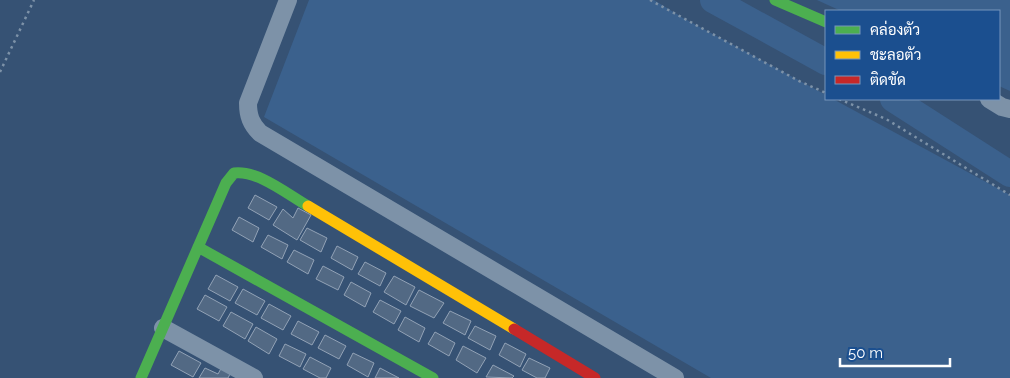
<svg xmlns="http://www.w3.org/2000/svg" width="1010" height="378" viewBox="0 0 1010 378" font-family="Raleway,Sarabun,sans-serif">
<rect width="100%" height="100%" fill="#365274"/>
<path fill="#3b618d" d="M309 0H654L683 18 826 95V99H833L1010 195V378H711L264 117Z
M817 0H1010V91L999 86V11H841Z"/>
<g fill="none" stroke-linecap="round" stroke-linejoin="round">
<path stroke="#3b618d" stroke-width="26" d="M713 0 826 62
M893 99 1010 174"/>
</g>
<path fill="#526984" stroke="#92a2b6" d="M255 195 277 207 269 220 248 208Z
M298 208 311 215 297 240 273 225 283 209 293 218Z
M239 217 259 228 253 242 232 230Z
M307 228 327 238 321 252 300 240Z
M268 235 288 245 282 259 261 247Z
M337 246 358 257 352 270 331 258Z
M294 250 314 260 308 274 287 262Z
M365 262 386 273 380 286 358 274Z
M323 266 344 277 338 290 316 279Z
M216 275 238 287 230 301 208 289Z
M394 276 415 287 406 305 384 292Z
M351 282 371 293 365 307 344 295Z
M243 289 265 301 257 315 235 303Z
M419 290 444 303 434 318 410 306Z
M205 295 227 307 219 321 197 309Z
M380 300 401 311 394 324 373 312Z
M269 304 291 316 283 330 261 318Z
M450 311 471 321 465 335 443 323Z
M231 312 253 324 245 339 223 326Z
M405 317 425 328 419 342 398 330Z
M298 321 319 332 312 345 291 334Z
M475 326 496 336 490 350 468 338Z
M256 327 277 339 269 354 248 341Z
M435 332 455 343 449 356 428 344Z
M325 335 346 346 339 359 318 348Z
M505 343 526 354 520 367 499 355Z
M285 344 306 354 300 367 279 356Z
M463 346 486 358 477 373 456 360Z
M179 351 201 363 193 377 171 365Z
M353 353 374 363 368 377 347 365Z
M310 357 331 368 326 378H320L303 369Z
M529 358 550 368 545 378H537L522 370Z
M223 365 232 370 228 378H199L205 368 218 374Z
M493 365 514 376 512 378 486 377Z
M380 368 399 378H375Z"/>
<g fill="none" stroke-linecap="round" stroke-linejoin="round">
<path stroke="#7d92a8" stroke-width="2.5" stroke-dasharray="2.5 4" stroke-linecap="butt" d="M650 0 799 81 826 93
M0 72 34 0
M839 99 886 119 1010 195"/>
<path stroke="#7d92a8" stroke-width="18" d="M288 0 248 103C248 116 251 124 260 133L675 378
M989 99 1002 107 1010 109
M163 328 254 378"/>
<path stroke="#4caf50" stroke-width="11" d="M775 0 826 22
M198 247 433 378
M141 378 226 183 234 173C258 170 287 194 308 206"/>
<path stroke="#ffc107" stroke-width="11" d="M308 206 514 329"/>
<path stroke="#c62828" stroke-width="11" d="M514 329 595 378"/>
</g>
<rect x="825" y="10" width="175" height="90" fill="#1b4f8f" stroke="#7695bc"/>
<rect x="835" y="26" width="25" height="8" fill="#4caf50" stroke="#7695bc"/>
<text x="870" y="35" font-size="15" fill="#ffffff">คล่องตัว</text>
<rect x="835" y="51" width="25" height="8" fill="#ffc107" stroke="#7695bc"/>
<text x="870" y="60" font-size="15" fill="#ffffff">ชะลอตัว</text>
<rect x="835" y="76" width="25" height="8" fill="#c62828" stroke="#7695bc"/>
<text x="870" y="85" font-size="15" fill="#ffffff">ติดขัด</text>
<path d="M840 358v8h110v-8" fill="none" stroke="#ffffff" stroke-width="2.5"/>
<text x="848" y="358" font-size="15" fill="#ffffff" stroke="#1b4f8f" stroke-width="4" paint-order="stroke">50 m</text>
</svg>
